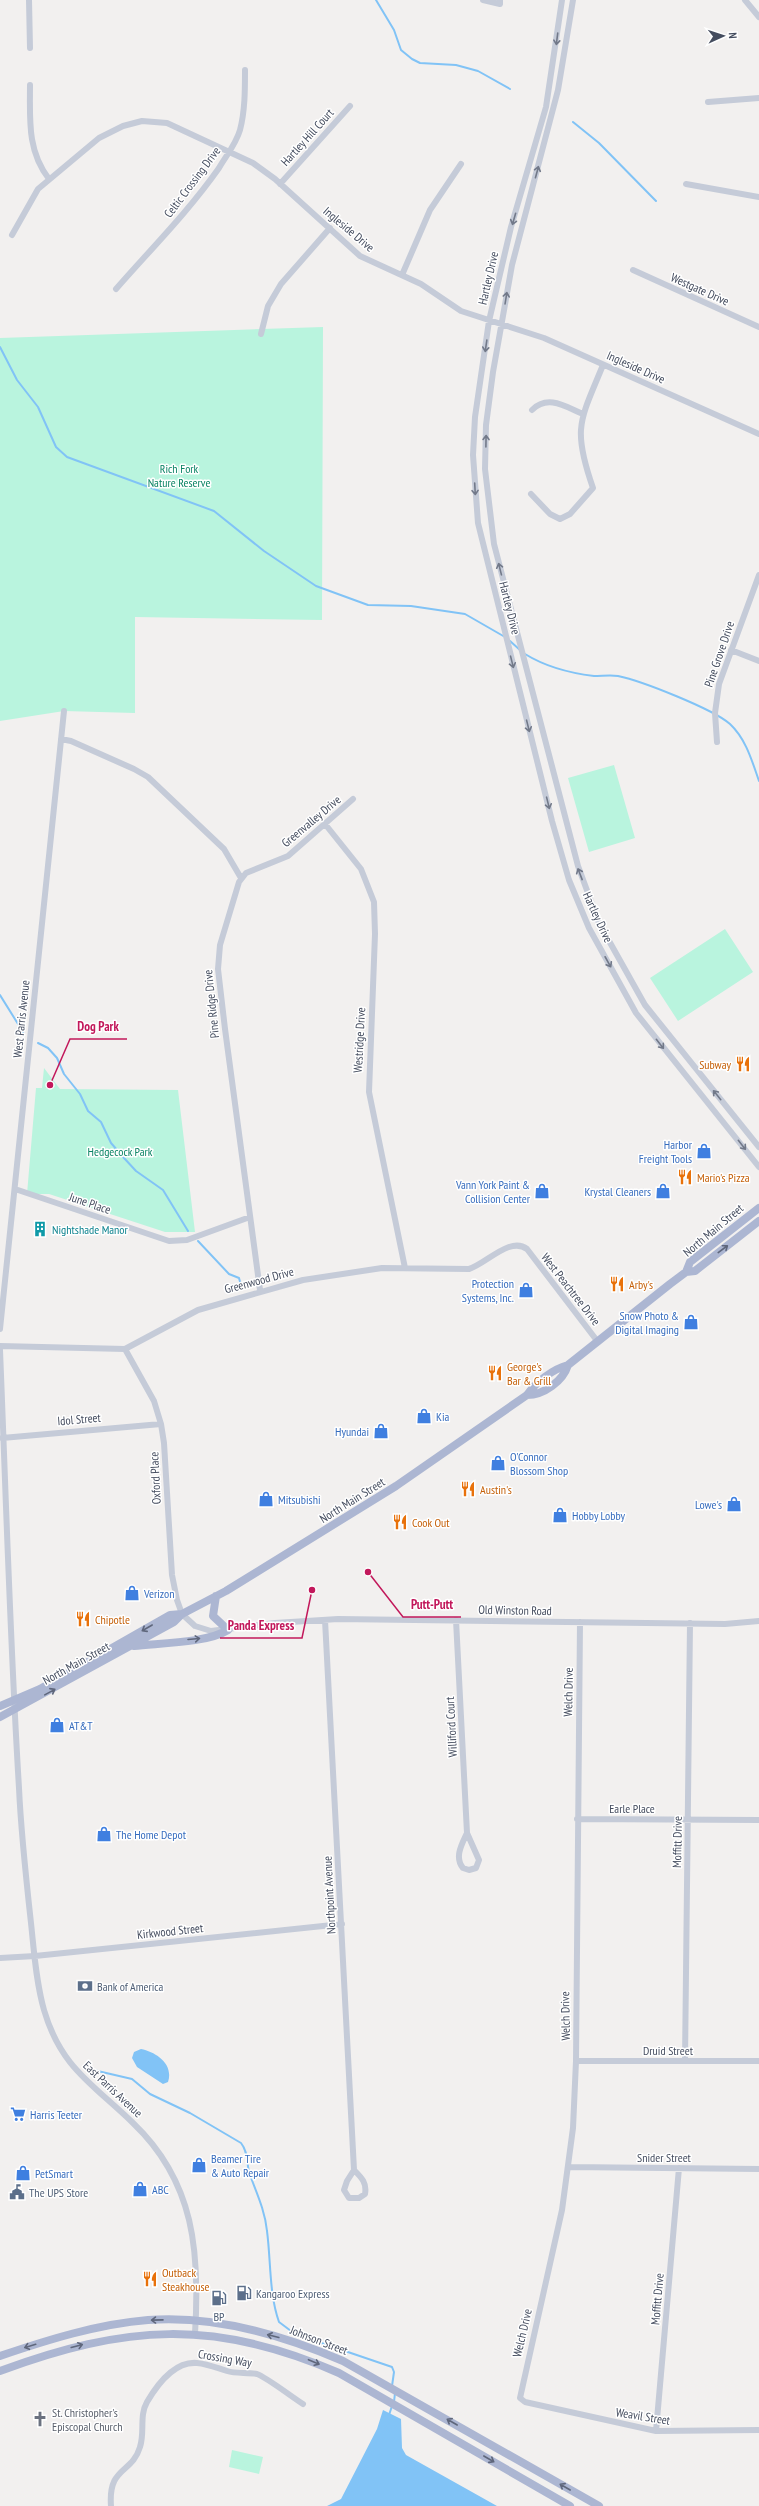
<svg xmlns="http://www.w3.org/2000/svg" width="759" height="2506" viewBox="0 0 759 2506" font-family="'PT Sans Narrow',sans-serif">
<rect width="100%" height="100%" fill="#f2f0ef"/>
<path fill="#b9f4de" d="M323 327 322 620 135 617V713L64 711 0 721V338Z
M614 765 635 838 589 852 568 778Z
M725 929 753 972 678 1021 650 978Z
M44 1068 60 1089 178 1090 195 1232H165L49 1194H27L36 1088H42Z
M232 2450 263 2457 259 2474 229 2467Z"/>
<path fill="#81c3f6" d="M141 2049C156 2052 174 2064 168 2082L163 2084 137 2067 132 2058 134 2052Z
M383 2410 401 2419 402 2448 406 2455 497 2506H327L341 2499 377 2429Z"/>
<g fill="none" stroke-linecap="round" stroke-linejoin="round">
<path stroke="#81c3f6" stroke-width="2" d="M376 0 394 30 401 50 412 59 420 63 456 65 478 71 510 89
M573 122 599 143 656 201
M0 347 17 380 38 407 56 447 67 457 214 511 264 551 316 586 368 605 411 606 465 614 505 637
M510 641 520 650
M525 654C546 667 569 673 594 676 602 676 611 675 618 676 642 681 713 709 730 724 746 739 752 761 759 781
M0 995 23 1032
M38 1043 48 1048 57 1058 64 1074 80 1094 88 1111 101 1122 111 1143 124 1158 136 1171 163 1190 188 1231
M198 1241 229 1274 239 1278 242 1289
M89 2069 132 2079 150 2094 190 2113 241 2143C249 2153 246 2164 250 2175 257 2194 265 2211 267 2231 271 2261 269 2294 279 2322L295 2334 392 2367 394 2372 392 2386
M394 2402 395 2393
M389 2415 392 2406"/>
<path stroke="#c5cbd8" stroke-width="6" d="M29 0 30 48
M483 0 500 4V0
M562 0 546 107 511 227 489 321 475 417 473 455 478 523 552 821 569 880 589 928 636 1013 759 1167
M573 0 558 90 512 265 493 372 486 425 485 469 494 544 578 866 599 923 645 1005 759 1147
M745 0 759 17
M30 85C30 119 27 151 49 179
M708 102 759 98
M280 184 350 106
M686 184 759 197
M12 235 38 189 99 138 123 126 142 121 167 123 253 163 275 179 360 256 421 284 461 311 544 338 759 434
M633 270 759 327
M402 275 430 210 461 164
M116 289C151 249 188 212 219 168 226 156 236 144 240 130 245 111 245 90 245 70
M261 334 268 306 281 284 330 228
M532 410C548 394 566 407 583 414
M531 494 550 514 560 519 570 514 593 488C572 428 580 421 603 365
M731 650 759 661
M61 739 71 741 134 769 148 777 224 849 241 878
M717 742 715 713 719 684 759 575
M325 824 361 869 374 902 375 934 369 1092 405 1268
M15 1189 169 1241 187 1240 250 1217
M260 1290 225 1029 218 969 220 945 239 882 246 873 288 856 353 799
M0 1329 64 711
M0 1346 125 1349 198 1310 303 1280 382 1268 469 1269C486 1264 510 1236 527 1249L598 1342
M125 1349 154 1401 161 1424 164 1443 172 1575 177 1600 182 1614 195 1626 211 1631 275 1623 338 1619 725 1624 759 1621
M0 1350C6 1496 10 1642 19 1788 21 1833 26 1878 31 1923 34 1951 36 1982 44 2010 61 2068 93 2084 133 2123 195 2182 200 2253 195 2334
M2 1438 161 1424
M325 1620 354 2170C362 2178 367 2183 365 2194L359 2198H349L344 2190 347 2181 354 2170
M456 1620 467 1833 479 1860 476 1868 469 1870 463 1868C454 1857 462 1844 467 1833
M580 1622 576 2061 573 2128 562 2210 520 2398 525 2402 656 2431 759 2430
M577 1819 759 1820
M0 1958 35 1956 342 1924
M576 2061H759
M685 2061 690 1623
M569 2167 759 2169
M656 2431 679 2168
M111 2506C108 2466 132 2474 140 2447 145 2432 139 2416 147 2402 157 2385 175 2361 197 2363 208 2364 217 2368 227 2371 236 2374 247 2372 257 2374 266 2377 292 2397 303 2404"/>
<path stroke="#acb6d2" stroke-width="8" d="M686 1272 690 1262 759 1208
M527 1395C544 1395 563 1381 568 1365
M134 1646C161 1643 207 1643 228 1630L213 1616 216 1596
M0 1706 40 1689 170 1615 182 1614
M0 1717 174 1622 182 1614 226 1591 396 1486 527 1395C536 1382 553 1369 568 1365L670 1284 686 1272 695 1271 759 1221
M0 2356C47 2340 98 2324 148 2320 214 2315 283 2335 343 2361L599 2506
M0 2371C125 2325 214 2318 339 2373L570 2506"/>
</g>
<defs><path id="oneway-shaft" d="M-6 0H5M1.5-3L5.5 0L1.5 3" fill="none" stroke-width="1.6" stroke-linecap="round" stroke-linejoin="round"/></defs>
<g stroke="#727989">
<use href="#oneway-shaft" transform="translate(557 39) rotate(97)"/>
<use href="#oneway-shaft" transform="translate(537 172) rotate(-75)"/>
<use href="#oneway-shaft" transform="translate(514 219) rotate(106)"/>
<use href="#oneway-shaft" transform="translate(506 298) rotate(-81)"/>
<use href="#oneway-shaft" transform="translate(486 346) rotate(98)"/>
<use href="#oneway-shaft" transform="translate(486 441) rotate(-89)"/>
<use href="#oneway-shaft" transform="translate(475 489) rotate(87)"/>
<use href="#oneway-shaft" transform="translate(500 569) rotate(-104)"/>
<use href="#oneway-shaft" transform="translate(512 662) rotate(76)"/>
<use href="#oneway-shaft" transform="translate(528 726) rotate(76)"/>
<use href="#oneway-shaft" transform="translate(548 803) rotate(76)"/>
<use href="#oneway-shaft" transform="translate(580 874) rotate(-111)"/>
<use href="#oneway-shaft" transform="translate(608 962) rotate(61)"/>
<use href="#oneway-shaft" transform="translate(660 1044) rotate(52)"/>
<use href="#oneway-shaft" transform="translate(717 1095) rotate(-129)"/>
<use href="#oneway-shaft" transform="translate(742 1145) rotate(52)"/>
</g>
<g stroke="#5f677c">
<use href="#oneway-shaft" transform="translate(723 1249) rotate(-37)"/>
<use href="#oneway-shaft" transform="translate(147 1628) rotate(150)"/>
<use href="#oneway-shaft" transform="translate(194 1639) rotate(-5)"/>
<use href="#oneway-shaft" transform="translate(50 1692) rotate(-29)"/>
<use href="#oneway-shaft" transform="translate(157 2320) rotate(179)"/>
<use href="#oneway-shaft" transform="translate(273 2336) rotate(-166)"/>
<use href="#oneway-shaft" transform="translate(30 2346) rotate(163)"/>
<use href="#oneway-shaft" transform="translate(77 2346) rotate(-15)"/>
<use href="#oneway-shaft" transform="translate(314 2362) rotate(23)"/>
<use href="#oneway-shaft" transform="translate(452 2422) rotate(-150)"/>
<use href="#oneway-shaft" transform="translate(489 2459) rotate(30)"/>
<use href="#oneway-shaft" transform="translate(565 2487) rotate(-150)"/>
</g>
<defs>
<g id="restaurant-bare" transform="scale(1.2)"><path d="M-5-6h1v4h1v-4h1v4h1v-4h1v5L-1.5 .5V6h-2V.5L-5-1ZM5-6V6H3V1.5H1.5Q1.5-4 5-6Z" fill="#e8710a" stroke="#fff" stroke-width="2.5" paint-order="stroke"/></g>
<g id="shop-bare" transform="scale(1.2)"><path d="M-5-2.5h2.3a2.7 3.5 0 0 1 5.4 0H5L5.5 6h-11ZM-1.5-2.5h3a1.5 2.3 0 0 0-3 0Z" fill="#3f7fe0" stroke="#fff" stroke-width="2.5" paint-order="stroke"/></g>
<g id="building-bare" transform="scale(1.2)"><path d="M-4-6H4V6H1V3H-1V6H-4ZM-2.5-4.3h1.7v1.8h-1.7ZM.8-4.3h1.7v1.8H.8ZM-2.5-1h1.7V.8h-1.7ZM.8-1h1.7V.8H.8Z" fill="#0f9aa8" stroke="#fff" stroke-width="2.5" paint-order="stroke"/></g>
<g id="bank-bare" transform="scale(1.2)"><path d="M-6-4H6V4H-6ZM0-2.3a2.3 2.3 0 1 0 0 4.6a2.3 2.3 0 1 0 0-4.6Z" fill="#5c6f8a" stroke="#fff" stroke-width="2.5" paint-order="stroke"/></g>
<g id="supermarket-bare" transform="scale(1.2)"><path d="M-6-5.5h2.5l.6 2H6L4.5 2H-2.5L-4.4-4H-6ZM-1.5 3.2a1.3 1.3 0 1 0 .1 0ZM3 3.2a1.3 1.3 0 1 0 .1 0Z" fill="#3f7fe0" stroke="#fff" stroke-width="2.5" paint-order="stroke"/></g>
<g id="civic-bare" transform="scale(1.2)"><path d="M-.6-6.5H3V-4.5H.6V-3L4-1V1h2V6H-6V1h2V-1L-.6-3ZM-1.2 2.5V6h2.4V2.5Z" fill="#5c6f8a" stroke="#fff" stroke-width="2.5" paint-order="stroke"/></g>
<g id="fuel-bare" transform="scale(1.2)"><path d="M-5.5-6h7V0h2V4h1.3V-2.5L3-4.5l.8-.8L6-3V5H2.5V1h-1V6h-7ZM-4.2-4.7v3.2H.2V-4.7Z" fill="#5c6f8a" stroke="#fff" stroke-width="2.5" paint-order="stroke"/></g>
<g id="church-bare" transform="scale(1.2)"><path d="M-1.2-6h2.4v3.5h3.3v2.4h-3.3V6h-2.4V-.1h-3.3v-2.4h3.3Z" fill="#6b7280" stroke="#fff" stroke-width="2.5" paint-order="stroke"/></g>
</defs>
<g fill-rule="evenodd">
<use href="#restaurant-bare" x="743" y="1064"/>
<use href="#shop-bare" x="704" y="1151"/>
<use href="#restaurant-bare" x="685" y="1177"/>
<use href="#shop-bare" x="542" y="1191"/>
<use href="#shop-bare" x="663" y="1191"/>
<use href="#building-bare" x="40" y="1229"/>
<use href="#restaurant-bare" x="617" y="1284"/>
<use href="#shop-bare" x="526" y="1290"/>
<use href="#shop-bare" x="691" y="1322"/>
<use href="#restaurant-bare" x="495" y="1373"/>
<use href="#shop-bare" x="424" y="1416"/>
<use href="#shop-bare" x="381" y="1431"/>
<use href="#shop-bare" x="498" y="1463"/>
<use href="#restaurant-bare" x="468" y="1489"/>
<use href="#shop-bare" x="266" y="1499"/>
<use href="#shop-bare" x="734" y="1504"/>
<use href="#shop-bare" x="560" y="1515"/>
<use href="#restaurant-bare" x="400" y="1522"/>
<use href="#shop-bare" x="132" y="1593"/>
<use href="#restaurant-bare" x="83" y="1619"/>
<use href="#shop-bare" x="57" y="1725"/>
<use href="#shop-bare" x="104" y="1834"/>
<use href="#bank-bare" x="85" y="1986"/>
<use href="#supermarket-bare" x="18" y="2114"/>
<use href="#shop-bare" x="199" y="2165"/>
<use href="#shop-bare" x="23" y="2173"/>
<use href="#shop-bare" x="140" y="2189"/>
<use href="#civic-bare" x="17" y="2192"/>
<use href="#restaurant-bare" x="150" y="2279"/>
<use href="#fuel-bare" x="244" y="2293"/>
<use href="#fuel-bare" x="219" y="2298"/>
<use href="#church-bare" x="40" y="2419"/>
</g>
<g text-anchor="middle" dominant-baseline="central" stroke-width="3" stroke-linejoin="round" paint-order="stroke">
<g font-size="12" fill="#454d5f" stroke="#fff">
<text transform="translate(307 137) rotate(-48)">Hartley Hill Court</text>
<text transform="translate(192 182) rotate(-53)">Celtic Crossing Drive</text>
<text transform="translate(349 229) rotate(40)">Ingleside Drive</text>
<text transform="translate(488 278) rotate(-77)">Hartley Drive</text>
<text transform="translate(700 289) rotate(24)">Westgate Drive</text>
<text transform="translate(636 367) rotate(24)">Ingleside Drive</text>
<text transform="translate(510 608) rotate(76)">Hartley Drive</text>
<text transform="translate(719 654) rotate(-71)">Pine Grove Drive</text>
<text transform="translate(311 821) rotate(-40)">Greenvalley Drive</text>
<text transform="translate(598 917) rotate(65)">Hartley Drive</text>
<text transform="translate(211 1004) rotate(-96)">Pine Ridge Drive</text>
<text transform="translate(21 1019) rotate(-84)">West Parris Avenue</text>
<text transform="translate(359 1040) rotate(-87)">Westridge Drive</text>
<text transform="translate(90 1203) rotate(19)">June Place</text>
<text transform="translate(713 1230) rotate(-40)">North Main Street</text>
<text transform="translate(259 1280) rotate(-15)">Greenwood Drive</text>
<text transform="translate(571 1289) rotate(52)">West Peachtree Drive</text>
<text transform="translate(79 1419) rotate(-5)">Idol Street</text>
<text transform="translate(155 1478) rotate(-93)">Oxford Place</text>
<text transform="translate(352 1500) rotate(-32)">North Main Street</text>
<text transform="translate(515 1610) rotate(1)">Old Winston Road</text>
<text transform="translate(76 1663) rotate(-29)">North Main Street</text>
<text transform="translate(568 1692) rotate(-89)">Welch Drive</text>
<text transform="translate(451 1727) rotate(-93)">Williford Court</text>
<text x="632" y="1808">Earle Place</text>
<text transform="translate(677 1842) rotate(-89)">Moffitt Drive</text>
<text transform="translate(329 1895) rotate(-93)">Northpoint Avenue</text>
<text transform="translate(170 1931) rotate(-6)">Kirkwood Street</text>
<text transform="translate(565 2016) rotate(-91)">Welch Drive</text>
<text x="668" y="2050">Druid Street</text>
<text transform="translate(113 2089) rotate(43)">East Parris Avenue</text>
<text x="664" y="2157">Snider Street</text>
<text transform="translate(657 2299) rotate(-85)">Moffitt Drive</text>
<text transform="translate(522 2333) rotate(-77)">Welch Drive</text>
<text transform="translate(319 2340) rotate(21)">Johnson Street</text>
<text transform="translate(225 2358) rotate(10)">Crossing Way</text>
<text transform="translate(643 2416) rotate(9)">Weavil Street</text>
</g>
<g font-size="12" fill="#0c8465" stroke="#fff">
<text x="179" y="468">Rich Fork<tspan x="179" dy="14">Nature Reserve</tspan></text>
<text x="120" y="1151">Hedgecock Park</text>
</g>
<g font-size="12" fill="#c56008" stroke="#fff" text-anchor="start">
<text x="731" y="1064" text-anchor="end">Subway</text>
<text x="697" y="1177">Mario's Pizza</text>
<text x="629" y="1284">Arby's</text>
<text x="507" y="1366">George's<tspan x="507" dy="14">Bar &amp; Grill</tspan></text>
<text x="480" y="1489">Austin's</text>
<text x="412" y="1522">Cook Out</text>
<text x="95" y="1619">Chipotle</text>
<text x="162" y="2272">Outback<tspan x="162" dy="14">Steakhouse</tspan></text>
</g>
<g font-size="12" fill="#366cbe" stroke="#fff" text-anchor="start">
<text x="692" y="1144" text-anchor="end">Harbor<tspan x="692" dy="14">Freight Tools</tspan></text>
<text x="530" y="1184" text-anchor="end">Vann York Paint &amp;<tspan x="530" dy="14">Collision Center</tspan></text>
<text x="651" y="1191" text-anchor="end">Krystal Cleaners</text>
<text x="514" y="1283" text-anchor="end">Protection<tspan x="514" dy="14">Systems, Inc.</tspan></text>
<text x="679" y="1315" text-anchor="end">Snow Photo &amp;<tspan x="679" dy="14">Digital Imaging</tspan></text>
<text x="436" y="1416">Kia</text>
<text x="369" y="1431" text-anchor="end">Hyundai</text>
<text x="510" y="1456">O'Connor<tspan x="510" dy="14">Blossom Shop</tspan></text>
<text x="278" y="1499">Mitsubishi</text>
<text x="722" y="1504" text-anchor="end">Lowe's</text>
<text x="572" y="1515">Hobby Lobby</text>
<text x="144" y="1593">Verizon</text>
<text x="69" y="1725">AT&amp;T</text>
<text x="116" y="1834">The Home Depot</text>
<text x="30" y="2114">Harris Teeter</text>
<text x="211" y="2158">Beamer Tire<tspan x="211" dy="14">&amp; Auto Repair</tspan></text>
<text x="35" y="2173">PetSmart</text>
<text x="152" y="2189">ABC</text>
</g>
<g font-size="12" fill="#0d838f" stroke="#fff" text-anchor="start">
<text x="52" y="1229">Nightshade Manor</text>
</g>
<g font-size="12" fill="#4e5e75" stroke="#fff" text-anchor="start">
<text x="97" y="1986">Bank of America</text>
<text x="29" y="2192">The UPS Store</text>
<text x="256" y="2293">Kangaroo Express</text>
<text x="219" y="2316" text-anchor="middle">BP</text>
</g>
<g font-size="12" fill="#5b616d" stroke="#fff" text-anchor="start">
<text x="52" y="2412">St. Christopher's<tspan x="52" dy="14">Episcopal Church</tspan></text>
</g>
</g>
<path fill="none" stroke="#c2185b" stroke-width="1.5" d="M50 1085L70 1039H127M368 1572L403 1617H461M312 1590L302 1638H220"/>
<g fill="#c2185b" stroke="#fff" stroke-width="1.5">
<circle cx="50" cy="1085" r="4"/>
<circle cx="368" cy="1572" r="4"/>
<circle cx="312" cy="1590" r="4"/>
</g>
<g font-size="13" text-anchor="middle" font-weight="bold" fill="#c2185b" stroke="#fff" stroke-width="3" stroke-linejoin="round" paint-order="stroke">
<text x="98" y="1031">Dog Park</text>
<text x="432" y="1609">Putt-Putt</text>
<text x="261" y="1630">Panda Express</text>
</g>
<g transform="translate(723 36) rotate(87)" stroke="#ffffff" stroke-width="3" paint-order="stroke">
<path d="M0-3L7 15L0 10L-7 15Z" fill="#454d5f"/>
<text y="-6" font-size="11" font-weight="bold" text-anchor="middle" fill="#454d5f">N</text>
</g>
</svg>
